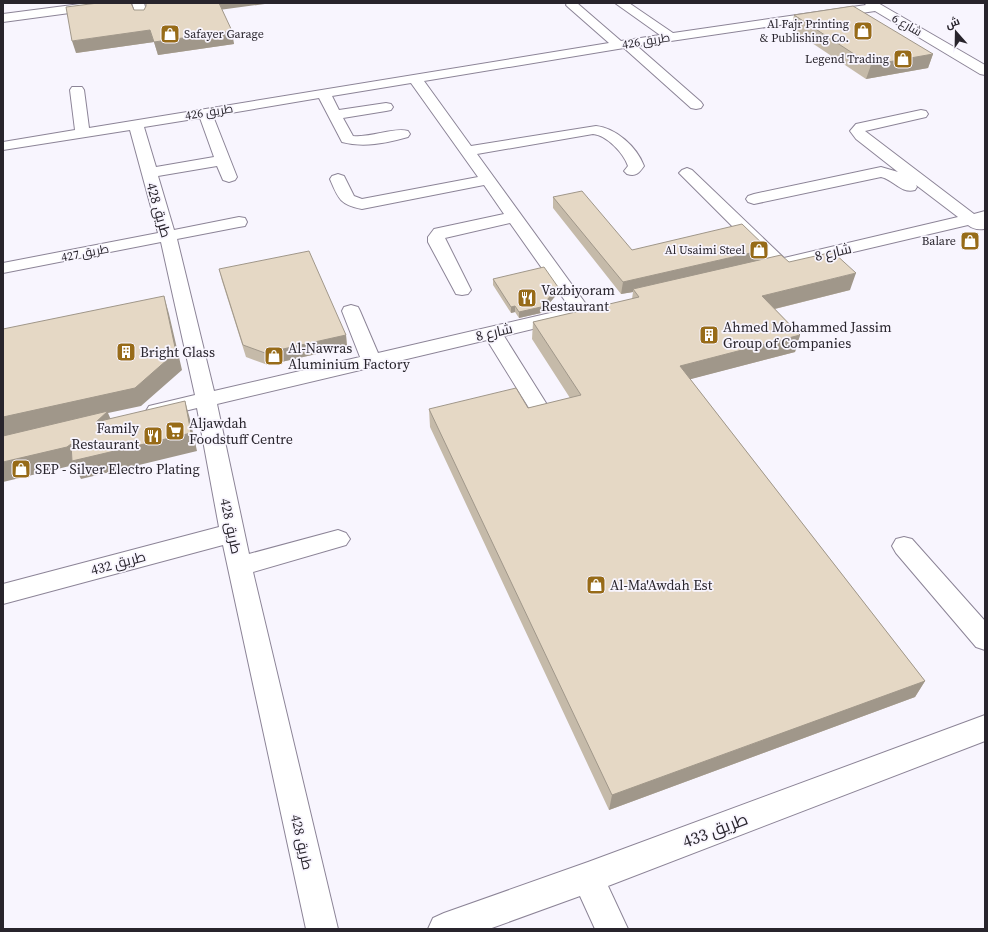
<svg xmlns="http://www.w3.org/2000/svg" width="988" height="932" viewBox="0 0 988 932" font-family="'Source Serif 4',Cairo,serif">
<rect width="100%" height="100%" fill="#f8f5fe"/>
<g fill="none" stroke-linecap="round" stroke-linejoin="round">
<g stroke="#8c8497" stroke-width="2">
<path id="minor" d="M88 3H120L118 5 114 7 3 22V14Z
M132 3H144L148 18 146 21H138Z
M567 3H577L621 41 660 35 615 3H629L673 33 866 5 864 3H878L985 65V75L980 74 875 11 637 46 701 102 703 105 701 108 696 109 691 108 624 48 424 81 471 146 596 126C616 128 637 147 644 166 639 173 636 177 627 174L624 171 628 166C624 154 607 135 593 134L477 154 591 311 589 315 582 317 575 315 510 223 445 238 471 290 468 294 462 295 456 294 428 242V237L434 229 504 214 484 185 362 209C340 205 338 198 330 179L332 176 338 174 344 176 354 196 362 199 478 177 411 83 332 96 339 110 386 103 391 104 393 107 391 110 386 111 343 118 353 136C371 138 394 127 408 131L410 134 408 137C386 143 364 148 342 142L319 98 213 116 237 177 235 180 229 182 223 180 217 166 158 176 174 230 239 217 245 218 247 222 245 226 239 227 177 239 214 391 360 357 342 311 344 307 351 305 358 307 360 311 378 353 563 310 570 312 572 316 570 320 504 336 551 411 548 416 541 418 534 416 487 340 217 404 249 554 338 530 346 533 350 539 346 545 253 572 338 929H306L223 545 3 604V584L219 527 197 408 156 418 149 416 146 411 149 406 195 395 161 242 3 273V263L158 233 130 130 3 150V142L75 130 70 90 72 87H82L84 90 89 128 609 43 568 7 566 5ZM200 118 214 157 156 167 144 127Z
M921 110 926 111 928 114 926 117 865 131 974 214 985 211 984 229C977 230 973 229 968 225L777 270 771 269 768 265 769 263 679 173 682 170 687 168 692 170 784 258 958 217 916 185 917 187 915 190C901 194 894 180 881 177L754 204 748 202 746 199 748 196 754 194 881 167 898 172 856 139 850 131 856 124Z
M904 537 912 539 985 621V650L976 647 896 553 892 546 896 539Z
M985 715V741L608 886 628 929H595L580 896 489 929H428L433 918 444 913 588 862Z"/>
</g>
<use href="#minor" fill="#fff" fill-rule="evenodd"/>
</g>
<path fill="#c5baa9" d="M146 6 222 10 234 44 158 55 154 42 76 53 134 10H144Z
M794 15 933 54 928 68 866 79 791 29Z
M553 197 632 250 766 259 789 262 850 290 775 309 800 335 795 352 690 379 925 681 915 697 609 810 430 427 429 409 528 408 570 398 532 339 533 322 632 299 633 292 621 294 553 208Z
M219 269 346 335 347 347 268 365 246 357 222 281Z
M493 279 558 293 541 313 519 318 515 312 511 313 493 285Z"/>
<path fill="#a0978a" d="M218 3H272L219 10Z
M150 30 154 42 76 53 72 41Z
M232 31 234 44 158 55 154 42Z
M933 54 928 68 866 79 871 65Z
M768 249 765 261 633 289V292L621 294 623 282Z
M856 273 850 290 758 313 762 296Z
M558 287V293L541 313 519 318V312Z
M164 296 169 314 182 370 141 406 108 413 115 429 3 437V417Z
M515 306V312L511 313V307Z
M346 335 347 347 268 365 265 353Z
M800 335 795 352 676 383 680 366Z
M185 401 190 419 197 451 81 479 74 465 3 482V462L71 444Z
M925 681 915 697 609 810 612 795Z"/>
<path fill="#e5d8c5" stroke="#a0978a" d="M98 3H131L134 10H144L146 6V3H219L232 31 154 42 150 30 72 41 66 7Z
M853 6 933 54 871 65 794 15Z
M582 191 632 250 742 224 768 249 623 282 553 197Z
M309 251 346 335 265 353 243 345 219 269Z
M833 252 856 273 762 296 800 335 680 366 925 681 612 795 429 409 516 388 528 408 581 395 533 322 639 297 633 289 781 255 789 262Z
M544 267 558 287 541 307 519 312 515 306 511 307 493 279Z
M164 296 176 352 135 388 3 417V329Z
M185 401 191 433 72 461 71 444 67 447 3 462V436L108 411 96 422Z"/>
<defs>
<g id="shop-square" transform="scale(1)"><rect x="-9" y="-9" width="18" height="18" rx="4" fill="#976b18" stroke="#f8f5fe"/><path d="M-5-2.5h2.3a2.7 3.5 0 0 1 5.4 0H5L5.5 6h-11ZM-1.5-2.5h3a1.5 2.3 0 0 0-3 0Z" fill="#fff"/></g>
<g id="restaurant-square" transform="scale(1)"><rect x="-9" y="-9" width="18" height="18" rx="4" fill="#976b18" stroke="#f8f5fe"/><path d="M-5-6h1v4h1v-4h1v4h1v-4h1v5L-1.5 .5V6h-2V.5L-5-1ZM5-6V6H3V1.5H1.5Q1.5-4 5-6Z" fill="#fff"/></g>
<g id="building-square" transform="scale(1)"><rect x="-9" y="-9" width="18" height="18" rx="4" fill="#976b18" stroke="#f8f5fe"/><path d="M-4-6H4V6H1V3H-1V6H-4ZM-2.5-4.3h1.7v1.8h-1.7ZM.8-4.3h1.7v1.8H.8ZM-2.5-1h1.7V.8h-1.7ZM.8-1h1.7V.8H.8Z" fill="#fff"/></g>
<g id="supermarket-square" transform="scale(1)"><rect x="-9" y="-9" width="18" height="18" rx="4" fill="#976b18" stroke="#f8f5fe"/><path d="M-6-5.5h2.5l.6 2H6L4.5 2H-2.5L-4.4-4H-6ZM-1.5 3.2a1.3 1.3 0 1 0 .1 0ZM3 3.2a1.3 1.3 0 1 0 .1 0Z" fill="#fff"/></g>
</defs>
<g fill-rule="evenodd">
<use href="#shop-square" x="863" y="31"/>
<use href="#shop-square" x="170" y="34"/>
<use href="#shop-square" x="903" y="59"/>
<use href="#shop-square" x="970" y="241"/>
<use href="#shop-square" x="759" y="250"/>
<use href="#restaurant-square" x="527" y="298"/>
<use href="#building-square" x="709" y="335"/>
<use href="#building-square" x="126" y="352"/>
<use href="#shop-square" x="274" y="356"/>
<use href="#supermarket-square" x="175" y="431"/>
<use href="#restaurant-square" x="153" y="436"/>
<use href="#shop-square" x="21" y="469"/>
<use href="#shop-square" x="596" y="585"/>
</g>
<g text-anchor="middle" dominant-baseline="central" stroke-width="3.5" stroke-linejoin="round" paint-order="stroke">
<g font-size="12" fill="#28242c" stroke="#f8f5fe" text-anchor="end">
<text x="849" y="24">Al Fajr Printing<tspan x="849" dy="14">&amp; Publishing Co.</tspan></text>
<text x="184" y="34" text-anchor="start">Safayer Garage</text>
<text x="889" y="59">Legend Trading</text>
<text x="956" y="241">Balare</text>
<text x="745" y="250">Al Usaimi Steel</text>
</g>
<g font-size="12" fill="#28242c" stroke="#f8f5fe">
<text transform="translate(907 25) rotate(30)">شارع 6</text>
<text transform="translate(646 41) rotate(-9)">طريق 426</text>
<text transform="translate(209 112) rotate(-9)">طريق 426</text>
<text transform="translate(85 253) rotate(-11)">طريق 427</text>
</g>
<g font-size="14" fill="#28242c" stroke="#f8f5fe">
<text transform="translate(159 210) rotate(74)">طريق 428</text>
<text transform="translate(833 252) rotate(-13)">شارع 8</text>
<text transform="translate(494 332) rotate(-13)">شارع 8</text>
<text transform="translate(231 526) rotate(78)">طريق 428</text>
<text transform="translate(118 563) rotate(-15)">طريق 432</text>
<text transform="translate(302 842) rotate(77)">طريق 428</text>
</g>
<g font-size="14" fill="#28242c" stroke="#f8f5fe" text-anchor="start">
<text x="541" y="290">Vazbiyoram<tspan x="541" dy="16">Restaurant</tspan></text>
<text x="723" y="327">Ahmed Mohammed Jassim<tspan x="723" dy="16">Group of Companies</tspan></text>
<text x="288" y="348">Al-Nawras<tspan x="288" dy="16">Aluminium Factory</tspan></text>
<text x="140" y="352">Bright Glass</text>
<text x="189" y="423">Aljawdah<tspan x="189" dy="16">Foodstuff Centre</tspan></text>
<text x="139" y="428" text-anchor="end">Family<tspan x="139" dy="16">Restaurant</tspan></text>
<text x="35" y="469">SEP - Silver Electro Plating</text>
<text x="610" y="585">Al-Ma'Awdah Est</text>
</g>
<g font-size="17" fill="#28242c" stroke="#f8f5fe">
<text transform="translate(715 830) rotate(-21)">طريق 433</text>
</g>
</g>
<rect width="988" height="932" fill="none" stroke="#28242c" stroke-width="8"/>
<g transform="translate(956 32) rotate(340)" stroke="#f8f5fe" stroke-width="3" paint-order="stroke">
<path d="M0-3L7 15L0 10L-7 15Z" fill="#28242c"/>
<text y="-6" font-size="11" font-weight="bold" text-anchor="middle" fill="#28242c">ش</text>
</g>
</svg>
